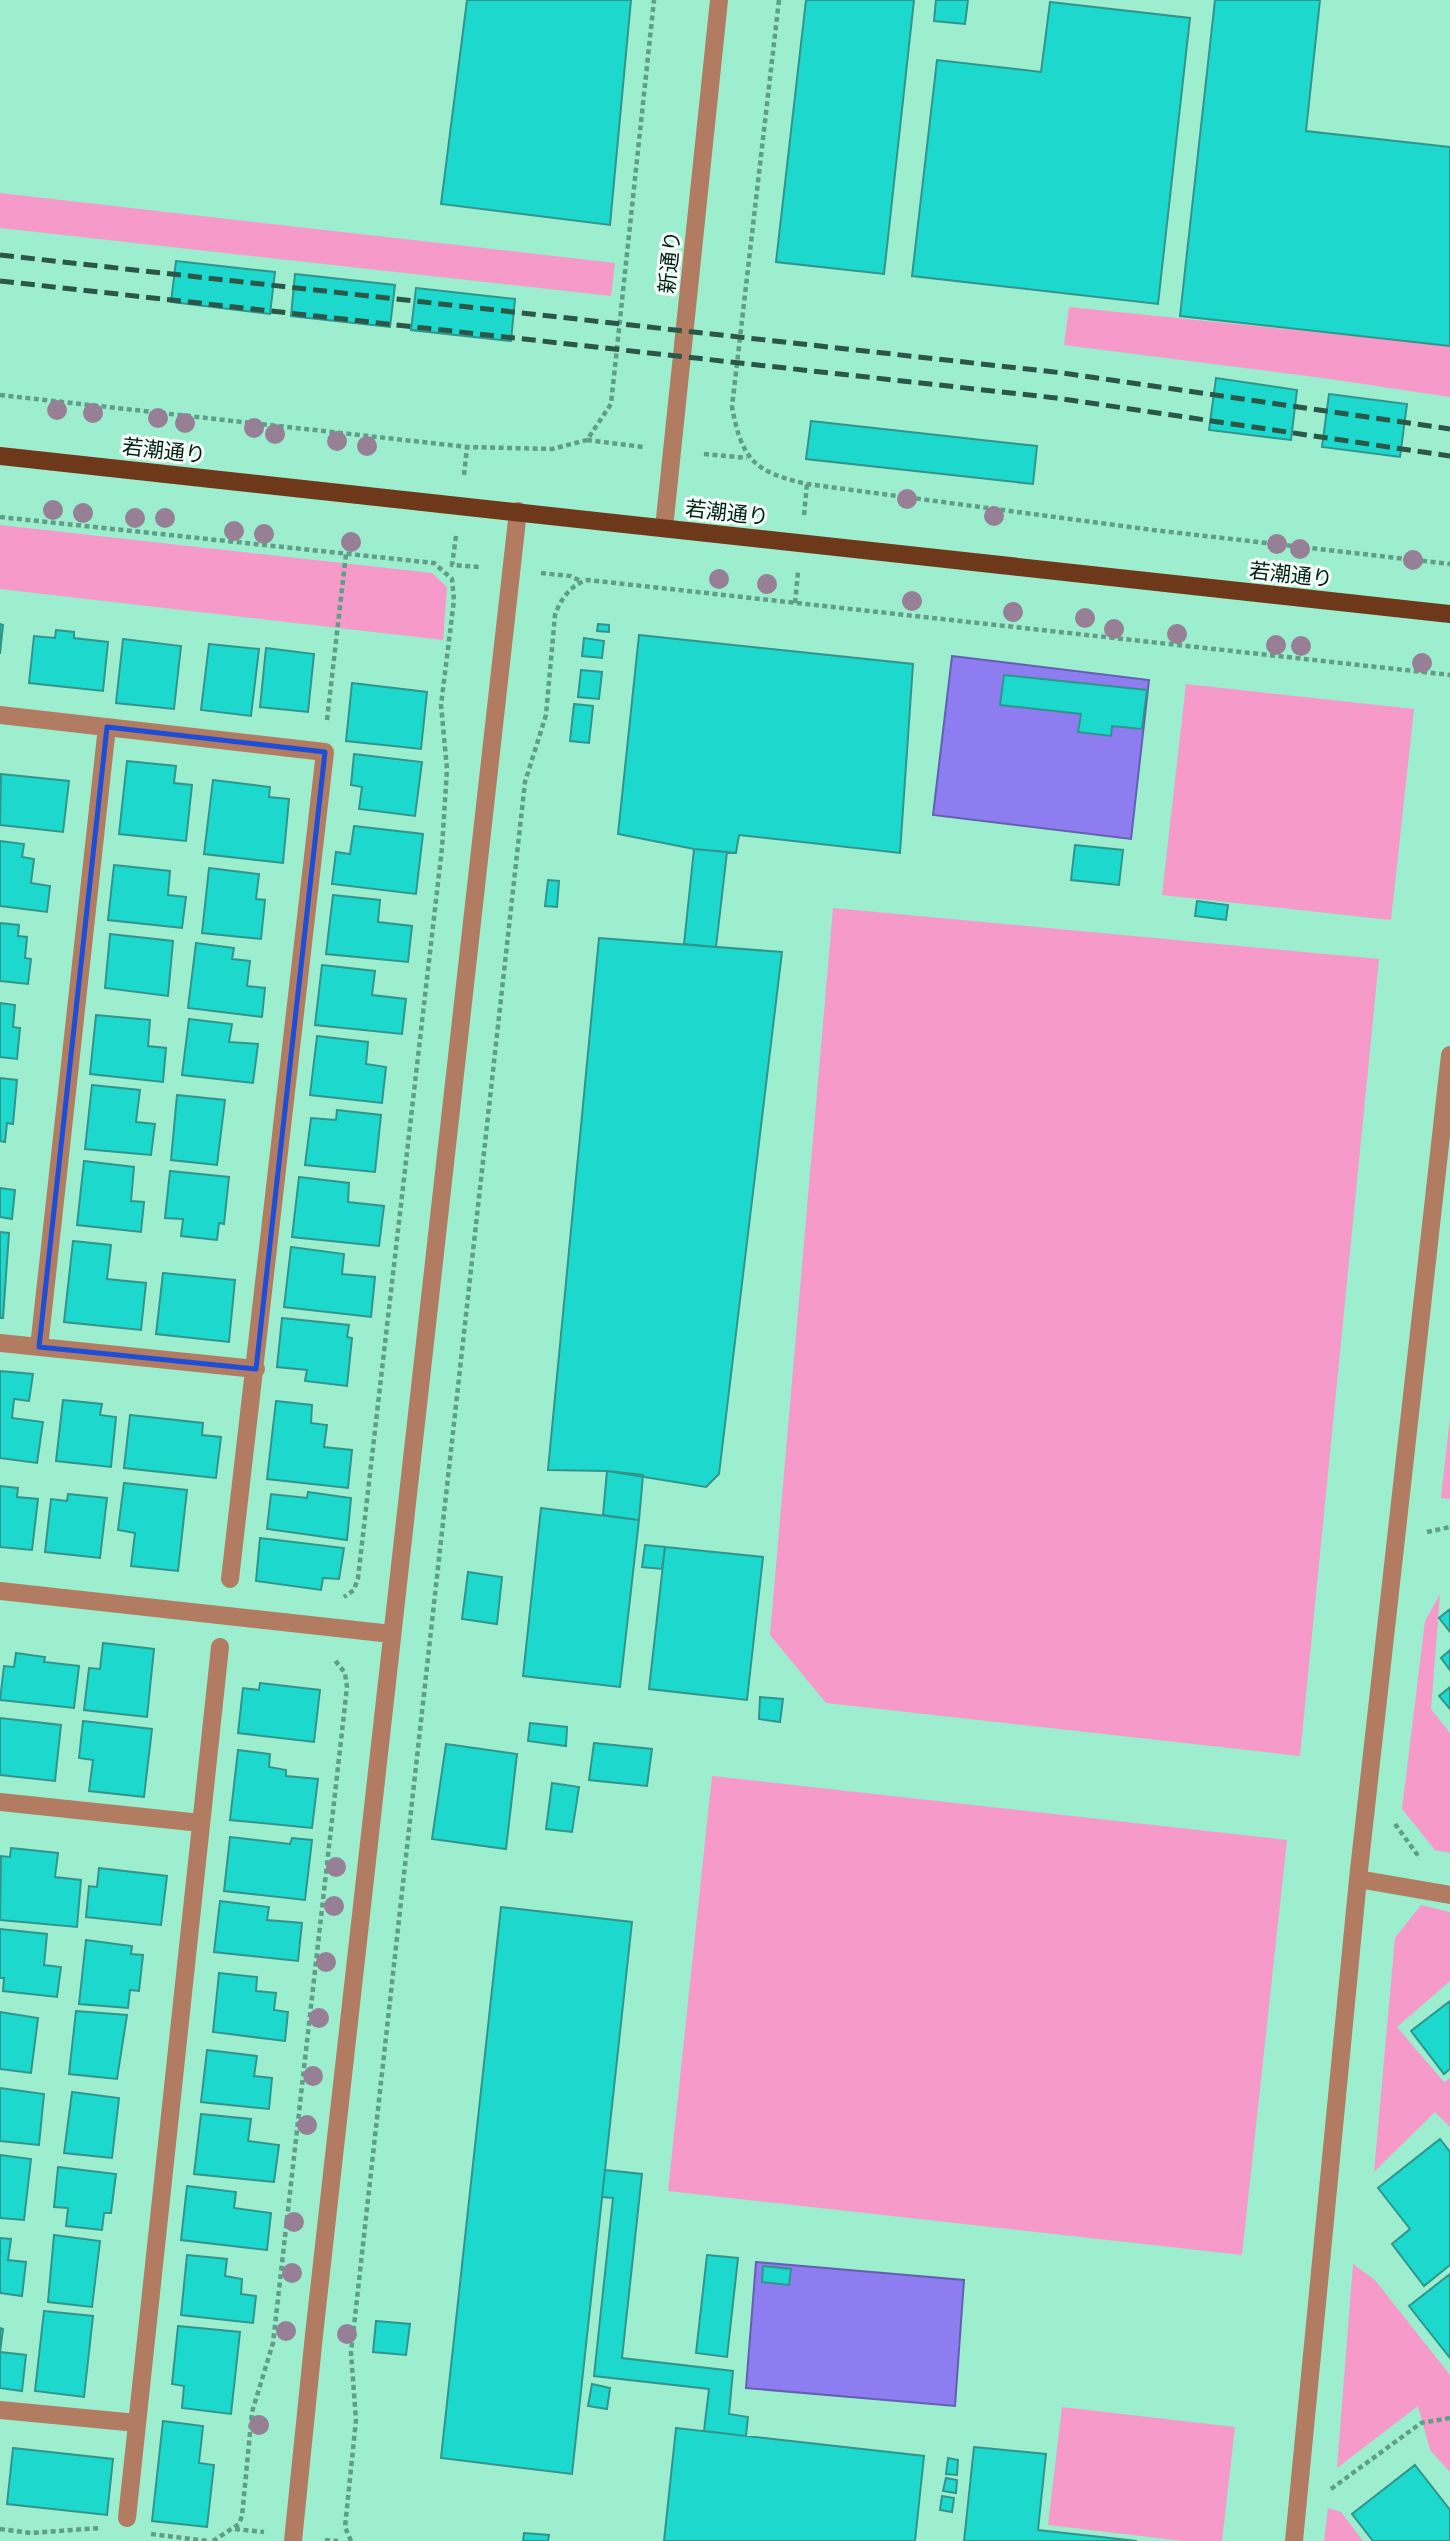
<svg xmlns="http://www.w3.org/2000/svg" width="1450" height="2541" viewBox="0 0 1450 2541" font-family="Manrope,'Noto Sans JP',sans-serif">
<rect width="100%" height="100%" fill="#9deecf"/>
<path fill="#f69aca" d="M0 193 615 263 611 296 0 228Z
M1069 307 1450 346V397L1323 378 1064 345Z
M0 525 432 573 447 587 443 640 0 589Z
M1186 684 1414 709 1391 920 1162 895Z
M833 908 1379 959 1300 1756 826 1703 770 1635Z
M1450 1417V1499L1441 1498Z
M1440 1594 1431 1709 1450 1733V1853L1435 1850 1402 1809 1425 1621Z
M712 1776 1287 1840 1242 2255 668 2191Z
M1421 1905 1450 1912V1981L1397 2027 1444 2082 1450 2078V2127L1435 2112 1374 2172 1395 1938Z
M1353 2264 1375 2280 1450 2375V2472L1430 2450 1418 2406 1337 2468Z
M1062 2407 1235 2427 1222 2541H1183L1048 2525Z
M1328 2508 1341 2512 1363 2541H1324Z"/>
<path fill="#8e7cf1" stroke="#6360af" stroke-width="2" d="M952 656 1149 680 1131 839 933 815Z
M756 2262 964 2280 955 2406 746 2388Z"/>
<path fill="#1dd9cd" stroke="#30958d" stroke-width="2" d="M467 0H631L610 225 441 204Z
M806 0H914L884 274 776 262Z
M936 0H968L965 24 934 21Z
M1215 0H1320L1306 131 1450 147V346L1180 316Z
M1050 2 1190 18 1158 304 912 276 937 60 1041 72Z
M176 261 275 272 270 314 171 302Z
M295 274 395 285 390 327 291 316Z
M416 288 515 299 511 341 411 330Z
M1216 378 1297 390 1291 440 1209 430Z
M1329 394 1407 404 1400 457 1322 447Z
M811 421 1037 446 1033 484 806 459Z
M0 624 3 625 0 654Z
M598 624 609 625V632L597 631Z
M56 630 74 632V638L108 642 103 691 29 683 34 636 55 638Z
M639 635 913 664 900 853 739 835 736 853 694 849 618 834Z
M584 638 604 641 602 658 582 656Z
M123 639 181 646 174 709 116 703Z
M209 644 259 649 251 716 201 710Z
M266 648 314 654 308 712 260 707Z
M581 670 602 672 599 699 578 697Z
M1004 675 1147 690 1142 729 1112 726 1111 736 1078 732 1081 714 1000 705Z
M352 683 427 692 421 749 346 741Z
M574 704 593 706 589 743 570 741Z
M354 754 422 762 415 816 359 809 362 787 351 785Z
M127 761 176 766 174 783 192 785 186 841 119 834Z
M1 774 69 781 63 832 0 825Z
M213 780 270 787 269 797 289 799 283 863 204 854Z
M354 826 423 834 416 894 332 884 336 852 350 854Z
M0 841 24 844 22 857 34 859 31 883 50 886 47 912 0 906Z
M1075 845 1123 850 1119 885 1071 880Z
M694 849 727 852 716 947 684 944Z
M114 865 170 871 168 895 186 897 182 928 108 920Z
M209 868 259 874 256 899 265 900 261 939 202 933Z
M548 880 559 881 557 907 545 906Z
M333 895 380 900 378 922 412 926 408 962 326 954Z
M1197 901 1228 905 1226 920 1195 916Z
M0 923 19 925 18 936 27 937 25 958 31 959 28 984 0 981Z
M110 934 173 941 168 996 105 988Z
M599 938 782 952 719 1474 706 1487 607 1471 548 1470Z
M196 943 234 948 232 959 250 961 247 986 265 988 262 1017 188 1008Z
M322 965 375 971 372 995 406 999 402 1034 315 1025Z
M0 1003 15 1005 13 1027 20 1028 17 1059 0 1057Z
M96 1015 150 1020 148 1046 166 1048 163 1082 90 1074Z
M189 1019 232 1024 229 1042 258 1044 253 1083 182 1075Z
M317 1036 368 1042 366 1064 386 1067 382 1103 310 1095Z
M0 1078 17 1080 13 1124 7 1123 5 1142 0 1141Z
M92 1085 140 1090 136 1122 155 1124 151 1155 85 1149Z
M177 1095 225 1100 217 1165 171 1160Z
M337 1110 381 1115 375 1172 305 1165 311 1118 336 1120Z
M84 1161 134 1167 131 1201 144 1202 141 1232 77 1225Z
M170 1171 229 1177 224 1224 219 1223 217 1240 181 1236 183 1219 165 1218Z
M299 1177 349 1183 348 1202 384 1206 379 1246 292 1237Z
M0 1188 15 1190 12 1219 0 1217Z
M0 1232 9 1233 3 1318H0Z
M73 1241 111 1245 107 1279 146 1283 141 1330 64 1322Z
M291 1247 344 1254 342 1274 375 1277 371 1317 284 1307Z
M163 1273 235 1280 229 1342 156 1334Z
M282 1318 349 1325 347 1337 352 1338 347 1386 305 1381 307 1370 277 1367Z
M0 1371 33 1374 29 1401 14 1399 12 1418 43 1422 37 1463 0 1458Z
M63 1400 102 1404 100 1415 116 1417 111 1467 56 1461Z
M276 1401 312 1405 311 1423 327 1425 324 1447 352 1450 348 1488 267 1479Z
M130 1415 203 1423 202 1435 221 1437 216 1478 124 1468Z
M607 1471 643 1475 639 1520 603 1515Z
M124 1483 187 1490 178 1571 131 1566 135 1533 118 1530Z
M0 1486 18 1488 17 1497 38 1499 32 1550 0 1547Z
M308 1492 351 1498 347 1540 267 1529 271 1494 307 1498Z
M68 1494 107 1498 100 1558 45 1552 51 1499 67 1501Z
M541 1508 639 1520 620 1687 523 1676Z
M260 1538 344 1548 339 1579 323 1578 321 1590 256 1581Z
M645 1545 665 1547 662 1569 642 1567Z
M665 1547 763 1557 747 1700 649 1689Z
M468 1572 502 1577 497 1624 462 1619Z
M1450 1609V1632L1439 1618Z
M103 1643 154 1649 147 1717 84 1710 89 1668 100 1669Z
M1450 1650V1670L1441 1658Z
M16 1653 45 1657 44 1662 79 1666 74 1708 0 1700 4 1666 14 1667Z
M260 1683 320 1690 314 1742 238 1733 243 1688 259 1690Z
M1450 1687V1709L1439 1696Z
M760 1697 783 1699 780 1722 759 1719Z
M0 1718 61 1725 55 1781 0 1775Z
M83 1721 152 1729 144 1797 89 1791 93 1760 79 1758Z
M530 1723 567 1727 566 1746 528 1741Z
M594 1743 652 1749 647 1786 589 1780Z
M446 1744 517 1754 506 1849 432 1839Z
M238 1750 270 1754 269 1767 286 1770V1776L318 1779 312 1828 230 1820Z
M552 1783 579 1787 572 1832 546 1829Z
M230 1837 290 1844 292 1838 312 1840 305 1900 224 1891Z
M11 1848 58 1853 55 1877 81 1880 77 1927 0 1920 1 1856 10 1857Z
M99 1868 167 1876 161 1925 86 1917 89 1886 97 1887Z
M220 1901 269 1907 267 1920 302 1923 298 1961 214 1952Z
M501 1907 632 1922 572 2474 441 2458Z
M0 1929 47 1934 44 1965 61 1967 57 1997 3 1991 4 1978H0Z
M86 1940 132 1946 131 1954 143 1955 139 1991 130 1990 128 2008 79 2004Z
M219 1973 257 1977 256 1991 276 1993 274 2010 288 2012 285 2041 213 2032Z
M1450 2001V2069L1444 2074 1411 2031Z
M76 2011 127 2015 117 2079 69 2074Z
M0 2012 38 2018 31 2073 0 2069Z
M207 2050 257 2056 254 2076 272 2078 269 2109 201 2102Z
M0 2088 44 2094 39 2145 0 2141Z
M72 2092 119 2098 112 2158 64 2153Z
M201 2114 251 2119 248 2141 279 2145 274 2182 194 2174Z
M1440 2139 1450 2152V2265L1424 2286 1392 2244 1410 2229 1378 2188Z
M0 2155 31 2159 24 2220 0 2218Z
M58 2167 116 2174 111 2213H104L102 2230 66 2226 68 2208 54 2207Z
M605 2170 642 2174 622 2358 733 2371 729 2414 748 2417 746 2436 704 2431 709 2389 594 2376 613 2198 602 2197Z
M187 2186 236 2192 234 2208 271 2213 267 2250 181 2240Z
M54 2235 100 2241 92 2307 48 2302Z
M0 2238 11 2239 8 2260 26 2262 22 2296 0 2293Z
M187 2255 227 2259 225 2276 242 2279 241 2294 256 2296 253 2323 181 2315Z
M707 2255 738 2258 727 2357 696 2353Z
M763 2266 791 2269 789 2285 762 2282Z
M1450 2274V2358L1409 2306Z
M44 2311 93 2316 84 2397 35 2391Z
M376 2321 410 2324 406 2355 373 2352Z
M178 2326 240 2332 231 2414 182 2408 184 2386 172 2384Z
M0 2328 3 2329 0 2352 26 2355 22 2391 0 2388Z
M592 2384 610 2388 607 2409 588 2406Z
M163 2421 203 2426 199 2463 214 2465 207 2527 152 2521Z
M676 2428 924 2456 915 2541H664Z
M974 2447 1046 2454 1038 2530 1137 2541H964Z
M13 2448 113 2459 107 2515 7 2504Z
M948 2458 958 2460 957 2475 946 2474Z
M1415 2465 1450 2510V2541H1373L1352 2514Z
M946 2478 957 2480 956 2493 943 2491Z
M942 2496 954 2498 952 2512 940 2510Z
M524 2533 549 2535 548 2541H523Z"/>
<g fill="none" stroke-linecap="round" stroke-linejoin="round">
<path stroke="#609e87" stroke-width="4.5" stroke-dasharray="5 3.5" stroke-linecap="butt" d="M779 0 732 407C742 460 754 472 807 484L1153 530 1450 564
M0 395 467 447 552 449 587 440 611 404 654 0
M587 440 643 447
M704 454 747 458
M464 475 467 447
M804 515 807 484
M0 517 434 563 452 579 454 600 441 705 447 769 442 848 358 1578 354 1590 344 1597
M456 536 452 565 480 567
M541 573 570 576 581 581
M795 603 798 572
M327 720 346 554
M1427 1532 1450 1527
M1395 1824 1419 1857
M1331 2489 1421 2423 1450 2418
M0 2529 31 2533 100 2528
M235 2529 264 2532
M151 2534 208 2541
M325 2540 338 2541
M213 2541 239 2524 242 2516 252 2412 273 2343 347 1687 345 1673 334 1659
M351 2541 345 2527 356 2420 351 2353 525 782 546 715 555 615C560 600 571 584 588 580L1450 675"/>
<path stroke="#b17c61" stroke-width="18" d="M664 528 719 0
M0 715 325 752 230 1579
M0 1343 256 1369
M39 1347 107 727
M0 1591 392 1634
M0 1802 201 1823
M1358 1879 1450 1895
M0 2410 137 2423
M127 2518 220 1647
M293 2541 314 2335 518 511
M1294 2541 1358 1879 1450 1055"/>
<path stroke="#6e391b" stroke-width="18" d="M0 456 1450 614"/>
<path stroke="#2b5748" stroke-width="5" stroke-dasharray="14 7" stroke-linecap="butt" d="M0 255 1063 373 1450 429
M0 281 1056 398 1450 456"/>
</g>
<g fill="#977f96">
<circle cx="57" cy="410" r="10"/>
<circle cx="93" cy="413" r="10"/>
<circle cx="158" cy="418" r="10"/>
<circle cx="185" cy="423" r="10"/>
<circle cx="254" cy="428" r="10"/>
<circle cx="275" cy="434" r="10"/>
<circle cx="337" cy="441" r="10"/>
<circle cx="367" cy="446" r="10"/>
<circle cx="907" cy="499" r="10"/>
<circle cx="53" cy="510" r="10"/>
<circle cx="83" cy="513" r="10"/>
<circle cx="994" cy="516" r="10"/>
<circle cx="135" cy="518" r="10"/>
<circle cx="165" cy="518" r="10"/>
<circle cx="234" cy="531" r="10"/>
<circle cx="264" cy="534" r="10"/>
<circle cx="351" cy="542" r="10"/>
<circle cx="1277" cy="544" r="10"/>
<circle cx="1300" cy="549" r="10"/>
<circle cx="1413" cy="560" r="10"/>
<circle cx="719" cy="579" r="10"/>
<circle cx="767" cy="584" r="10"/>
<circle cx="912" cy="601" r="10"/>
<circle cx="1013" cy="612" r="10"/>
<circle cx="1085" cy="618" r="10"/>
<circle cx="1114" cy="629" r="10"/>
<circle cx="1177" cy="634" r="10"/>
<circle cx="1276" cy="645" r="10"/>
<circle cx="1301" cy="646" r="10"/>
<circle cx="1422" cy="663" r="10"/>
<circle cx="336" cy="1867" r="10"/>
<circle cx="334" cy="1906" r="10"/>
<circle cx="326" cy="1962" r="10"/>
<circle cx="319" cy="2018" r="10"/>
<circle cx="313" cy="2076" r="10"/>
<circle cx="307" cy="2125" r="10"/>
<circle cx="294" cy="2222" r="10"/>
<circle cx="292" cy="2273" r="10"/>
<circle cx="286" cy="2331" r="10"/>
<circle cx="347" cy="2334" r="10"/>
<circle cx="259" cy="2425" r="10"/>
</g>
<path fill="none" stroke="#1d4ed8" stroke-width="5" stroke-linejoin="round" d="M107 727 325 752 256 1369 39 1347Z"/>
<g text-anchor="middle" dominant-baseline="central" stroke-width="6" stroke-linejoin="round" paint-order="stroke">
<g font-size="21" fill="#001f15" stroke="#f6fefa">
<text transform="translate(669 262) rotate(-84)">新通り</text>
<text transform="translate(164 450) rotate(6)">若潮通り</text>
<text transform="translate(727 512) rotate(6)">若潮通り</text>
<text transform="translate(1291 574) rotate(6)">若潮通り</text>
</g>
</g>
</svg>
